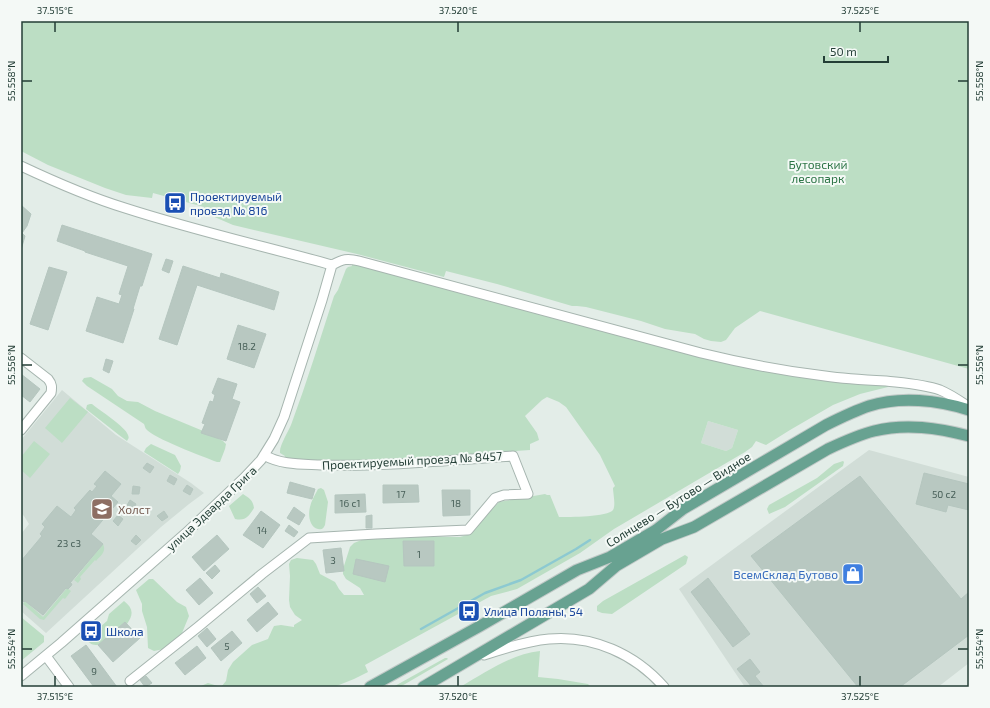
<svg xmlns="http://www.w3.org/2000/svg" width="990" height="708" viewBox="0 0 990 708" font-family="'Exo 2',sans-serif">
<rect width="100%" height="100%" fill="#e3ede8"/>
<path fill="#d1ddd7" d="M62 390 116 435 191 483 204 493 189 504 161 527 46 633 21 611V534L29 524 24 516 21 513V440Z
M708 421 738 430 732 448 726 451 701 443Z
M869 450 969 477V663L938 687H745L740 680 679 589Z"/>
<path fill="#bcdec4" fill-rule="evenodd" d="M21 21H969V369L760 311 735 328 726 340 721 342 711 341 704 339 695 334 665 329 641 321 586 307 577 306H572L497 284 446 271 444 277 357 254 233 225 203 212 204 207 153 193 152 198 126 195 105 188 48 165 21 151Z
M352 264 702 356 888 385V387L860 394 833 405 790 430 766 445 756 441 752 447 745 452 614 529 580 553 517 589 491 596 365 665 368 672 354 679 334 687H201V686L208 683 221 687 226 681 228 670 233 662 252 645 268 639 272 630 274 626 281 625 294 627V625L302 620 295 615 290 607 289 600 290 576 289 564 291 560 297 558 313 560 316 564 320 574 335 582 339 589 344 595H364L360 588 346 579 343 574V569L350 547 354 543 364 539 381 536 460 537 467 535 472 531 499 502 545 494 547 495H550L559 517C569 517 608 517 613 510 616 505 613 493 613 488L615 486 600 455 566 407 559 402 547 397 542 400 525 416 537 433 539 440 530 444V450C492 453 453 456 415 458 371 461 328 463 284 458L285 456 280 453C279 446 288 432 291 425 307 382 320 339 334 296L338 290 346 269 348 267 352 266ZM708 421 738 430 732 448 726 451 701 443Z
M91 377 112 389 118 396 127 401 138 402 155 411 208 433 223 441 226 444 225 449 220 462H217C204 457 153 438 146 429 145 428 145 426 144 424L87 386 82 381 84 378Z
M70 398 88 412 62 443 45 428Z
M90 404H92C99 410 126 427 128 435 129 438 129 438 127 441L119 435 86 409 87 405Z
M34 441 50 454 30 478 21 470V457Z
M151 444 175 455 181 466 180 471 178 474 144 452 146 448Z
M843 461 844 462 843 466 785 507 769 514 767 509 769 505 817 478 834 464Z
M321 488 324 490 328 502 325 525C323 529 322 530 318 529 309 527 308 514 310 507 311 501 315 495 318 489Z
M243 494C249 498 253 500 254 508 248 517 246 521 235 519L229 506Z
M103 544C107 552 100 556 96 561L95 560 80 577 81 579 78 583 74 580Z
M685 555 688 557 686 564 612 614 602 613 597 611V606L603 601Z
M149 579H153L177 602 186 607 189 616 182 633 164 649 154 651 148 648 147 627 142 611V604L136 590Z
M67 588 71 591 65 599 63 598 44 620 40 619 23 604 25 601 43 617Z
M124 601C133 608 134 614 127 624L125 622 98 645C92 645 90 644 86 639L107 621 109 614Z
M21 617 44 636V642L21 661Z
M540 651 538 677 558 679 588 684 591 687H460C485 673 511 654 540 651Z
M445 658H447L448 659 400 687H393Z"/>
<g fill="none" stroke-linecap="round" stroke-linejoin="round">
<path stroke="#8cc9d1" stroke-width="2.5" d="M421 629 485 593 521 580 576 549 590 540"/>
</g>
<path fill="#b8c8c1" stroke="#b5c6bf" d="M21 205 31 214 27 226 22 233 25 236 21 250Z
M62 225 152 254 142 286H140L133 309H134L123 343 86 331 97 297 119 304 122 295 119 294 128 266 85 252V251L57 241Z
M166 259 173 261 169 273 162 270Z
M183 266 220 278 221 273 279 292 274 310 197 285 177 345 159 339Z
M49 267 67 272 48 330 30 324Z
M238 325 266 334 254 368 227 359Z
M106 359 113 361 109 373 103 370Z
M21 374 40 389 30 402 21 395Z
M218 378 237 384 232 399 240 402 226 441 201 433 205 424 202 423 210 401 213 402 215 395 212 393Z
M147 463 154 467 150 473 143 468Z
M105 471 121 484 111 496 118 502 91 534 103 544 70 583 72 584 71 586 68 589 66 588 43 615 25 601 24 602 21 599V561L42 536 40 534 45 527 42 524 57 506 71 517 76 510 74 508 90 490 92 492 97 486 94 484Z
M924 473 969 484V510L948 505 946 512 916 504Z
M170 475 177 479 174 485 167 481Z
M860 476 961 599 969 592V635L900 687H858L751 556Z
M290 482 315 489 312 499 287 493Z
M187 485 193 489 190 495 183 491Z
M383 485H418L419 502 383 503Z
M133 486 140 487 139 494H132Z
M442 490H470V515L443 516Z
M365 494 366 512 335 513V495Z
M130 500 136 504 132 511 126 507Z
M294 507 305 515 299 525 287 518Z
M164 511 168 517 162 521 157 516Z
M261 511 280 525 263 548 243 535Z
M118 515 123 519 118 526 113 521Z
M372 515V528H366V516Z
M289 525 298 532 294 537 285 531Z
M136 535 141 540 136 545 131 541Z
M217 535 229 549 204 571 192 557Z
M403 541H434V566H404Z
M341 548 344 571 326 573 323 550Z
M356 559 389 566 385 582 353 574Z
M215 565 220 571 212 579 206 573Z
M200 578 213 593 199 605 186 590Z
M708 578 750 634 733 647 691 592Z
M258 587 266 596 257 603 250 594Z
M268 602 278 614 257 632 247 620Z
M125 622 140 638 113 662 98 645Z
M207 628 216 639 207 647 198 636Z
M232 631 242 643 221 661 211 648Z
M86 645 117 687H94L71 656Z
M197 646 206 658 185 675 175 663Z
M750 659 760 672 755 676 764 687H752L737 669Z
M146 676 152 683 145 687 140 680Z"/>
<g fill="none" stroke-linecap="round" stroke-linejoin="round">
<g stroke="#a6b5af" stroke-width="11">
<path id="minor" d="M21 166C55 182 89 197 125 208 193 230 263 246 332 265
M332 265C343 259 347 258 359 261L701 353C742 363 783 371 825 376 845 379 865 380 886 381 904 383 923 384 940 390 950 394 960 401 969 407
M21 358 48 379C52 384 52 387 51 393L21 430
M484 655C505 648 527 641 549 639 593 635 635 654 664 687
M46 656 69 687
M21 676 61 643 186 533 244 478 261 460 274 439 284 417 322 300 332 265
M130 681 198 627 262 574 309 538 376 534 468 530 495 498 504 495 528 494 513 456C449 460 385 467 321 465 302 464 281 465 264 455"/>
</g>
<g stroke="#c1c9c7" stroke-width="13">
<path id="major" d="M370 687 480 626 577 570 610 557 656 530 683 509 826 425C840 418 854 411 869 406 900 396 938 400 969 410
M423 687 589 589 616 566 662 539 694 527 828 449C843 442 858 435 874 431 906 423 938 428 969 436"/>
</g>
<use href="#minor" stroke="#fff" stroke-width="9"/>
<use href="#major" stroke="#68a291" stroke-width="11"/>
</g>
<path fill="none" stroke="#233e36" stroke-width="1.5" d="M55 22V32M458 22V32M860 22V32M22 81H32M958 81H968M22 365H32M958 365H968M22 649H32M958 649H968M55 676V686M458 676V686M860 676V686"/>
<defs>
<g id="bus-square" transform="scale(1.15)"><rect x="-9" y="-9" width="18" height="18" rx="4" fill="#1a4fb4" stroke="#f4f9f6"/><path d="M-5-6H5V4H4V6H2V4H-2V6H-4V4H-5ZM-3.5-4V0h7V-4ZM-3.5 1.2v1.5H-2V1.2ZM2 1.2v1.5H3.5V1.2Z" fill="#fff"/></g>
<g id="school-square" transform="scale(1.15)"><rect x="-9" y="-9" width="18" height="18" rx="4" fill="#8d6e63" stroke="#f4f9f6"/><path d="M0-5L7-2L0 1L-7-2ZM-4 1L0 2.5L4 1V4Q0 6-4 4Z" fill="#fff"/></g>
<g id="shop-square" transform="scale(1.15)"><rect x="-9" y="-9" width="18" height="18" rx="4" fill="#3f7fe0" stroke="#f4f9f6"/><path d="M-5-2.5h2.3a2.7 3.5 0 0 1 5.4 0H5L5.5 6h-11ZM-1.5-2.5h3a1.5 2.3 0 0 0-3 0Z" fill="#fff"/></g>
</defs>
<g fill-rule="evenodd">
<use href="#bus-square" x="175" y="203"/>
<use href="#school-square" x="102" y="509"/>
<use href="#shop-square" x="853" y="574"/>
<use href="#bus-square" x="469" y="611"/>
<use href="#bus-square" x="91" y="631"/>
</g>
<g text-anchor="middle" dominant-baseline="central" stroke-width="4" stroke-linejoin="round" paint-order="stroke">
<g font-size="10" fill="#486059">
<text x="247" y="346">18.2</text>
<text x="401" y="494">17</text>
<text x="944" y="494">50 с2</text>
<text x="350" y="503">16 с1</text>
<text x="456" y="503">18</text>
<text x="262" y="530">14</text>
<text x="69" y="543">23 с3</text>
<text x="419" y="554">1</text>
<text x="333" y="560">3</text>
<text x="227" y="646">5</text>
<text x="94" y="671">9</text>
</g>
<g font-size="12" fill="#2d7547" stroke="#f4f9f6">
<text x="818" y="164">Бутовский<tspan x="818" dy="14">лесопарк</tspan></text>
</g>
<g font-size="12" fill="#164399" stroke="#f4f9f6" text-anchor="start">
<text x="190" y="196">Проектируемый<tspan x="190" dy="14">проезд № 816</tspan></text>
<text x="484" y="611">Улица Поляны, 54</text>
<text x="106" y="631">Школа</text>
</g>
<g font-size="12" fill="#233e36" stroke="#f4f9f6">
<text transform="translate(412 460) rotate(-3)">Проектируемый проезд № 8457</text>
<text transform="translate(678 499) rotate(-32)">Солнцево — Бутово — Видное</text>
<text transform="translate(211 508) rotate(-43)">улица Эдварда Грига</text>
</g>
<g font-size="12" fill="#785e54" stroke="#f4f9f6" text-anchor="start">
<text x="118" y="509">Холст</text>
</g>
<g font-size="12" fill="#366cbe" stroke="#f4f9f6" text-anchor="end">
<text x="838" y="574">ВсемСклад Бутово</text>
</g>
</g>
<rect width="990" height="708" fill="none" stroke="#f4f9f6" stroke-width="44"/>
<path d="M824 56v6h64v-6" fill="none" stroke="#233e36" stroke-width="2"/>
<text x="830" y="56" font-size="12" fill="#233e36" stroke="#f4f9f6" stroke-width="3" paint-order="stroke">50 m</text>
<rect x="22" y="22" width="946" height="664" fill="none" stroke="#233e36" stroke-width="1.5"/>
<g font-size="10" text-anchor="middle" fill="#233e36">
<text x="55" y="14">37.515°E</text>
<text x="458" y="14">37.520°E</text>
<text x="860" y="14">37.525°E</text>
<text transform="translate(11 81) rotate(-90)" y="4">55.558°N</text>
<text transform="translate(979 81) rotate(-90)" y="4">55.558°N</text>
<text transform="translate(11 365) rotate(-90)" y="4">55.556°N</text>
<text transform="translate(979 365) rotate(-90)" y="4">55.556°N</text>
<text transform="translate(11 649) rotate(-90)" y="4">55.554°N</text>
<text transform="translate(979 649) rotate(-90)" y="4">55.554°N</text>
<text x="55" y="700">37.515°E</text>
<text x="458" y="700">37.520°E</text>
<text x="860" y="700">37.525°E</text>
</g>
</svg>
